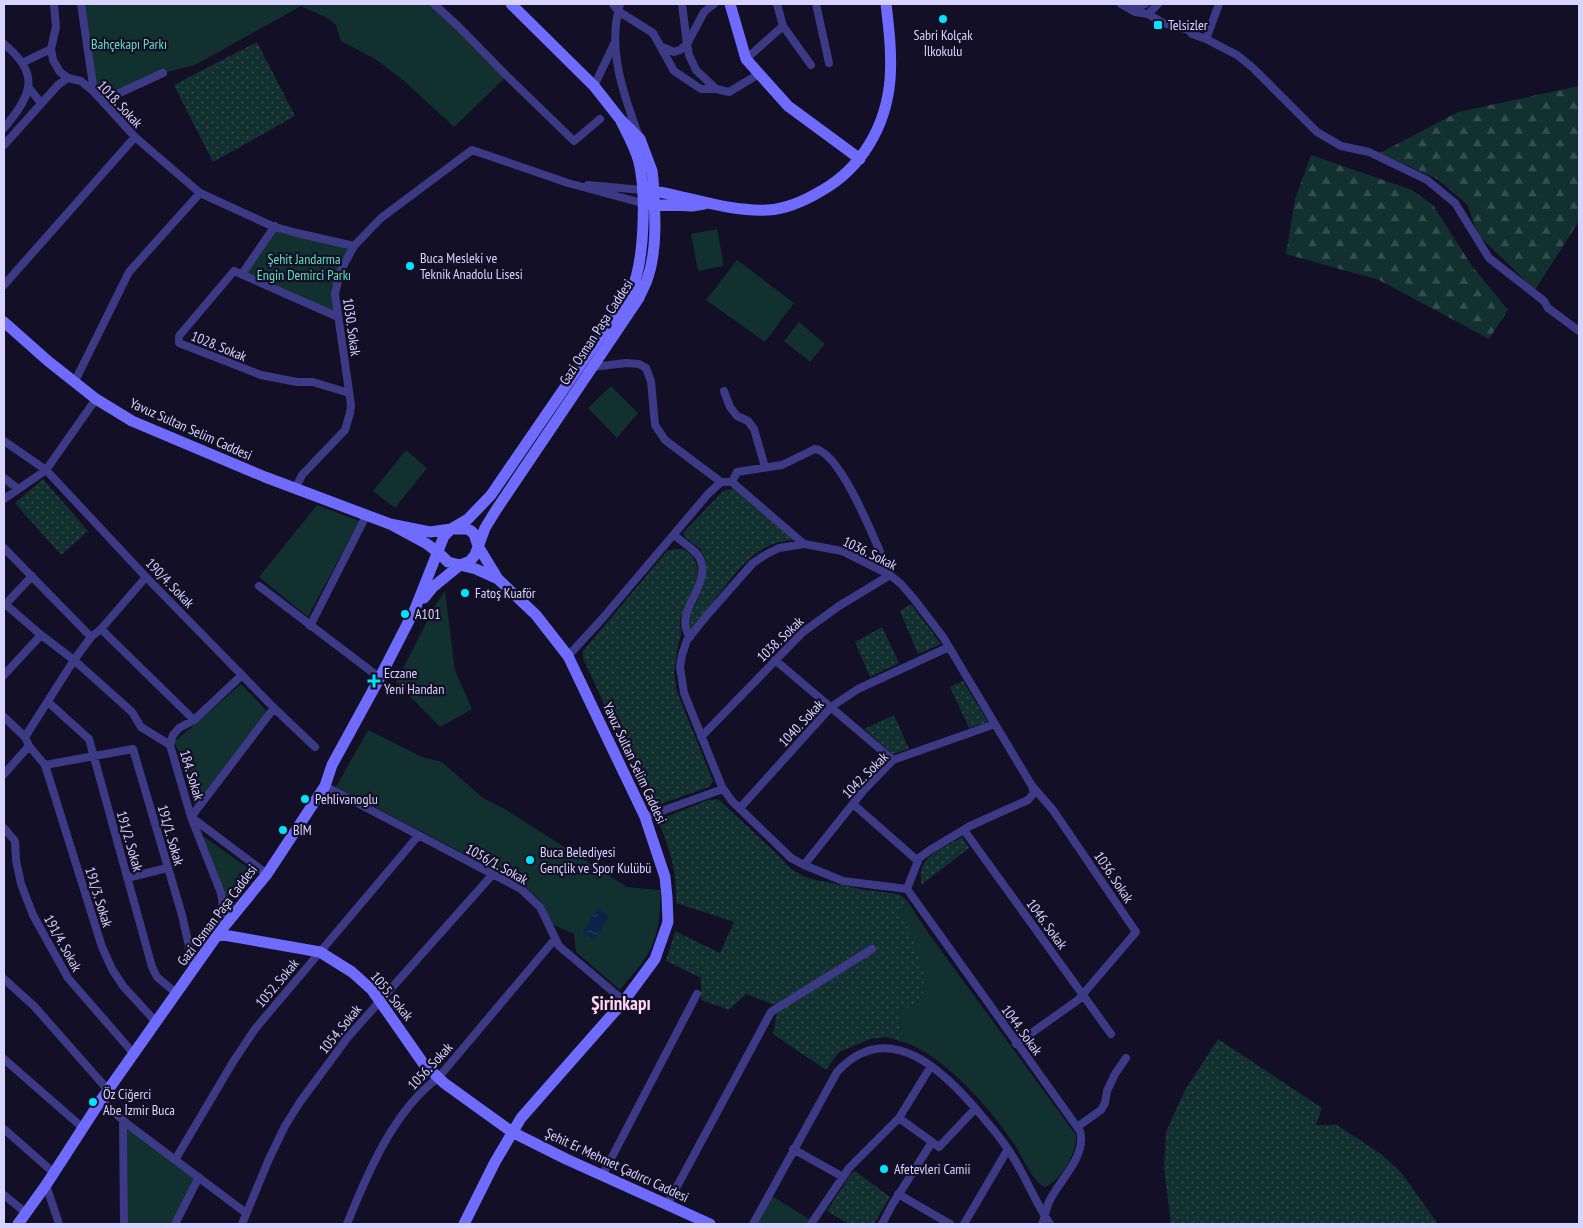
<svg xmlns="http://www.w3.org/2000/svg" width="1583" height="1228" viewBox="0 0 1583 1228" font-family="'PT Sans Narrow',sans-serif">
<defs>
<pattern id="grass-dots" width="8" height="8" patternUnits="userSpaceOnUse" patternTransform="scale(1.25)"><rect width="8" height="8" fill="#12302f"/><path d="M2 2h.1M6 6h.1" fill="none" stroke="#344d4e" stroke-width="1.8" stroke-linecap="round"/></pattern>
<pattern id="forest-firs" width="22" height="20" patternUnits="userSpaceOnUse" patternTransform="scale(1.25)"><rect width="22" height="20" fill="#12302f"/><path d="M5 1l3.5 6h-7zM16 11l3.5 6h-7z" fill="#344d4e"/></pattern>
<pattern id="water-ripples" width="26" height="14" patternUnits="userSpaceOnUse" patternTransform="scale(1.25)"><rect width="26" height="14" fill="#0c2248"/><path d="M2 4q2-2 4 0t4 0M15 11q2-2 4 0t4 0" fill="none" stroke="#2f4163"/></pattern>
</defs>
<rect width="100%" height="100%" fill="#130f26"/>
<path fill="url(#grass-dots)" d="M257 42 295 116 213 162 174 85Z
M43 479 88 531 61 555 15 503Z
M738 487 794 540C759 542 743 564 722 590 712 603 701 616 690 630L687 622C696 603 714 572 702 552 697 544 687 541 683 533L723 491Z
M675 549H683L693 556 696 563 698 573 694 591 680 619 681 635 678 645 674 673 677 692 713 781 709 787 655 806 651 802 640 783 583 658V651L667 551Z
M911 604 941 644 918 654 900 611Z
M882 627 899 663 870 677 855 642Z
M963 681 988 722 969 728 950 687Z
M894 715 909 749 893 754 864 729Z
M718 799 776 853 791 869 807 878 865 890 899 894 908 902 901 911C910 931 943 994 910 1007 907 1008 902 1009 899 1009L903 1042 887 1037 870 1039 839 1052 826 1070 773 1034 778 1006 746 994 729 1010 701 1000V978L666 961 675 931 720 953 734 922 676 903C677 869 670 851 658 820L708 800Z
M962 837 969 848 921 885C921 877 920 868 925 862 931 852 952 843 962 837Z
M1218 1039 1322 1108 1316 1125H1337L1381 1154 1400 1171 1438 1224H1171L1164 1168 1166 1132 1185 1090Z
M855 1171 890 1197 874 1224H849L827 1211 850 1175Z"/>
<path fill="url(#forest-firs)" d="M1579 86V221L1535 290 1478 235 1467 204 1437 179 1380 153 1458 112Z
M1311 155 1412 190 1433 205 1472 266 1508 310 1489 339 1379 280 1286 254 1295 199Z"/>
<path fill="#12302f" d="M81 4H434L507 76 454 127 403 80 375 59 341 41 336 25 329 19 301 6 195 65 163 73 102 101 94 92Z
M275 226 354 246 340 272 338 317 242 274Z
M717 229 724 266 698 271 691 234Z
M737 260 794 303 765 342 706 300Z
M799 322 825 344 810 362 784 341Z
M611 386 638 413 617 438 588 408Z
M406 450 427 468 395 508 373 491Z
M317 505 359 521 308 617 259 577Z
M445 591 455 670 472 709 440 727 396 682 435 606Z
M240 685H242L267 711 194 806 193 781 174 742Z
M368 730 422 757 442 762 483 798 505 809 627 887 660 890C661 911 659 933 649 952 642 965 629 978 620 990L576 952 574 934 551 924 541 901 522 884 336 787Z
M203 836 251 870 228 901Z
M908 902 929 934 1076 1135C1077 1153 1062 1180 1045 1187 1033 1183 1022 1155 1014 1144 992 1110 942 1053 903 1042L899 1009C902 1009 907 1008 910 1007 943 995 909 931 901 911Z
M127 1125 195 1177 172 1224H128Z
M772 1196 809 1219 806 1224H757Z"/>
<path fill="url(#water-ripples)" d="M598 909 609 916 594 940 582 932Z"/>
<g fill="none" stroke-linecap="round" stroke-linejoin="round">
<path stroke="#3d3a85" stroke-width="8" d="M54 4 56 27 51 49 53 60 60 72 68 78
M81 4 94 92
M434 4 459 27 507 76 574 141 600 119
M613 4 618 11 653 33 674 71 701 89H716
M620 4C607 48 623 93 638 134
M714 4 704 12 687 44 689 55 696 70 716 89 729 92 759 74
M777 4 783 26 811 65
M816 4 829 63
M1121 4 1135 12 1148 14 1158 4
M1128 4 1138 7 1145 4
M1148 14 1163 23 1188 30 1192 34 1206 39 1237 55 1252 67 1317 132 1341 146 1369 152 1427 180 1455 203 1489 258 1544 301 1548 308 1579 331
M1206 39 1219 4
M4 44C41 74 32 95 4 128
M662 47 674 52 680 50 687 44 682 4
M746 59 783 26
M22 63 51 49
M594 86 615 42
M29 88 41 103
M102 101 163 73
M4 145 58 85 68 78 81 81 94 92 135 137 200 193 272 226 297 233 354 246
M588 185 642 190
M242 274 275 226
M4 285 135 137
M338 317 234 271 179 336V343L261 375 297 382H313L349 393
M592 367 626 363 639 364 646 368 651 381 655 425 665 440 721 482
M75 381 129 272 200 193
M724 391 730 407 737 416 748 421 754 429 765 467
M4 441 46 470 146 577 274 708 315 747
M4 478 18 489
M732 482 737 472 782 465 815 449C842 452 879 551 890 575
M732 482 804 544
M295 489 302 475 345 430 350 413 351 405 335 294 340 272 354 246 381 218 472 150 568 183 642 203
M4 499 46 470 96 399
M674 535C681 541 692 548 698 555 716 584 671 611 690 637
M4 548 91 637
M259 586 380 678
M4 603 41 635 74 660 132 712 141 727 170 745 191 817 221 893C223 905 224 915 220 928
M4 606 32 576
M310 626 366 516
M101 629 194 720
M568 656 602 619 708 494 721 482H732
M775 660 893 760
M4 675 41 635
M48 702 89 739 152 967 157 977 176 993
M4 717 25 737 29 746 45 765 102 947 112 969 123 986 156 1022
M25 737 74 660 91 637 101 629 146 577
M701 737 803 632 839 606 890 575
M170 745 173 735 179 728 194 720 242 675
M45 765 133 749 182 915 194 968
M4 774 29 746
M325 786 521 889 540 907 559 946 624 1001
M853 804 918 861
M740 808 831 707 858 689 949 647
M191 817 274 708
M191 817 267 874
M645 817 723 789
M4 828 15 841 16 860 21 884 33 915 68 978 134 1054
M964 830 1111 1034
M804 865 864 790 893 760 995 724
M127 878 167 868
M907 889 843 881 804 865 791 858 732 801 722 787 684 693 680 667 682 655 687 640 708 614 753 563 765 555 779 548 804 544 842 551 890 575 901 584 914 599 943 637 1032 786 1053 810 1136 932 1078 1000 1016 1044
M907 889 1080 1131C1087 1157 1059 1180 1049 1202 1046 1209 1045 1217 1042 1224
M907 889 919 858 930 850 970 826 1028 800 1034 793 1032 786
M4 979 34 1006 108 1090
M4 1059 83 1128
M931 1066 899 1118 939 1147 975 1109
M101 1100 126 1123 246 1213
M123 1120 124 1224
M1077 1127 1101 1110 1105 1103 1107 1091 1115 1074 1126 1058
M4 1129 54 1173
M793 1149 843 1177
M175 1160 233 1062 255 1029 418 836
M602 1176 697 994
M46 1185 59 1224
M898 1194 950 1224
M4 1195 26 1213
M667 1205 771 1012 872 949
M175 1224 199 1177
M242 1224 269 1159 285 1126 300 1102 348 1037 493 874
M347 1224C367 1174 394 1110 438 1078L555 939
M753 1224 837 1072C889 1015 946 1073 981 1115 989 1125 998 1134 1005 1145 1023 1169 1033 1199 1050 1224
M811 1224 849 1168 899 1118
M882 1224 892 1205 932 1142
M964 1224 1008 1149"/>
<path stroke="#6f6bff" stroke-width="11" d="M730 4 746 59 788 106 860 159
M648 190C688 196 727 212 768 210 786 209 806 200 821 191 862 168 886 126 890 80 892 54 889 29 886 4
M648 204 692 206 704 204
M4 322 48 361 96 399 132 421 265 477 390 524 427 544 439 553 448 562 476 569 498 579
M390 524 430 532 451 529H467L471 531 474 534 478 546 498 579 536 615 568 656 645 817 665 877 667 897 668 922 655 959 624 1001 521 1118 495 1162 464 1224
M424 598 433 587 460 565 470 561 475 555 485 528 496 510 639 298C641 292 645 286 647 280 658 249 655 212 653 179L652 171 640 139 620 119 594 86 511 4
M218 934 320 952 352 972 372 990 423 1063 444 1083 512 1132 566 1159 710 1224
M18 1224 46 1185 101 1100 218 934 267 874 325 786 332 765 378 681 415 609 444 536 451 529 468 519 491 495 631 291C645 262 646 193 639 162 635 147 627 133 620 119"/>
</g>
<g fill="#00e5ff" stroke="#130f26" stroke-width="2">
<circle cx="943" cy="19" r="5"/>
<rect x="1153" y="20" width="10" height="10" rx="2.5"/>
<circle cx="410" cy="266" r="5"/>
<circle cx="465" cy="593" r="5"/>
<circle cx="405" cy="614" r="5"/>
<path d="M371.5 673.5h5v5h5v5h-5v5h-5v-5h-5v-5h5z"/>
<circle cx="305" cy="799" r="5"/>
<circle cx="283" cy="830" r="5"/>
<circle cx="530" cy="860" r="5"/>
<circle cx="93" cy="1102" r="5"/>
<circle cx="884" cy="1169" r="5"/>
</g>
<g text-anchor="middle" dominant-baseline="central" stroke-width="4.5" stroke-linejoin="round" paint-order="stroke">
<g font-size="14" fill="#d9d4ff" stroke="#130f26" text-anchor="start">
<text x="1168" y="25">Telsizler</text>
<text x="943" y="35" text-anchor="middle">Sabri Kolçak<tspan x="943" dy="16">İlkokulu</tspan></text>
<text x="420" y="258">Buca Mesleki ve<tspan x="420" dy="16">Teknik Anadolu Lisesi</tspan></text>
<text x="475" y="593">Fatoş Kuaför</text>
<text x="415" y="614">A101</text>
<text x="384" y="673">Eczane<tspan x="384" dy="16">Yeni Handan</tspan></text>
<text x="315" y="799">Pehlivanoglu</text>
<text x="293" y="830">BİM</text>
<text x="540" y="852">Buca Belediyesi<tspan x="540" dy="16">Gençlik ve Spor Kulübü</tspan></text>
<text x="103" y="1094">Öz Ciğerci<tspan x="103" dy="16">Abe İzmir Buca</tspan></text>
<text x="894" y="1169">Afetevleri Camii</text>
</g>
<g font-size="14" fill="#5fe0c0" stroke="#130f26">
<text x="129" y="44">Bahçekapı Parkı</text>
<text x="304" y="259">Şehit Jandarma<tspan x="304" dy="16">Engin Demirci Parkı</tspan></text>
</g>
<g font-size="14" fill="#d9d4ff" stroke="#130f26">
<text transform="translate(120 104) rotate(47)">1018. Sokak</text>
<text transform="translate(352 327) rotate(82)">1030. Sokak</text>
<text transform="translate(596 332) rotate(-57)">Gazi Osman Paşa Caddesi</text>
<text transform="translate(219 346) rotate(22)">1028. Sokak</text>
<text transform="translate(191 429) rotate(24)">Yavuz Sultan Selim Caddesi</text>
<text transform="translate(870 553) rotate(26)">1036. Sokak</text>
<text transform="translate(170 583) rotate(46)">190/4. Sokak</text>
<text transform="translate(780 639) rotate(-44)">1038. Sokak</text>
<text transform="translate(801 723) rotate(-47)">1040. Sokak</text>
<text transform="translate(635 763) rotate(65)">Yavuz Sultan Selim Caddesi</text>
<text transform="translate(192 775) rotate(73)">184. Sokak</text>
<text transform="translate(865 775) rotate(-45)">1042. Sokak</text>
<text transform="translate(171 835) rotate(74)">191/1. Sokak</text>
<text transform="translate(130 841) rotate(74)">191/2. Sokak</text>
<text transform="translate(497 864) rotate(29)">1056/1. Sokak</text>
<text transform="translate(1114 877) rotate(56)">1036. Sokak</text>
<text transform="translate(99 897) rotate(73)">191/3. Sokak</text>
<text transform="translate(217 915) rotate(-53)">Gazi Osman Paşa Caddesi</text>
<text transform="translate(1047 924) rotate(54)">1046. Sokak</text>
<text transform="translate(63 943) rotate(61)">191/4. Sokak</text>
<text transform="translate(277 983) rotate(-50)">1052. Sokak</text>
<text transform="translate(392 996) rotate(51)">1055. Sokak</text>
<text transform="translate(340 1029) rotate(-51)">1054. Sokak</text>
<text transform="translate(1022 1030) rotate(54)">1044. Sokak</text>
<text transform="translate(430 1066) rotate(-47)">1056. Sokak</text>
<text transform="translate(617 1165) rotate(25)">Şehit Er Mehmet Çadırcı Caddesi</text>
</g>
<g font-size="19" font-weight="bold" fill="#ffd6f0" stroke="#130f26">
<text x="621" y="1003">Şirinkapı</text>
</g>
</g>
<rect width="1583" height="1228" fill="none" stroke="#d9d4ff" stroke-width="10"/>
</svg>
